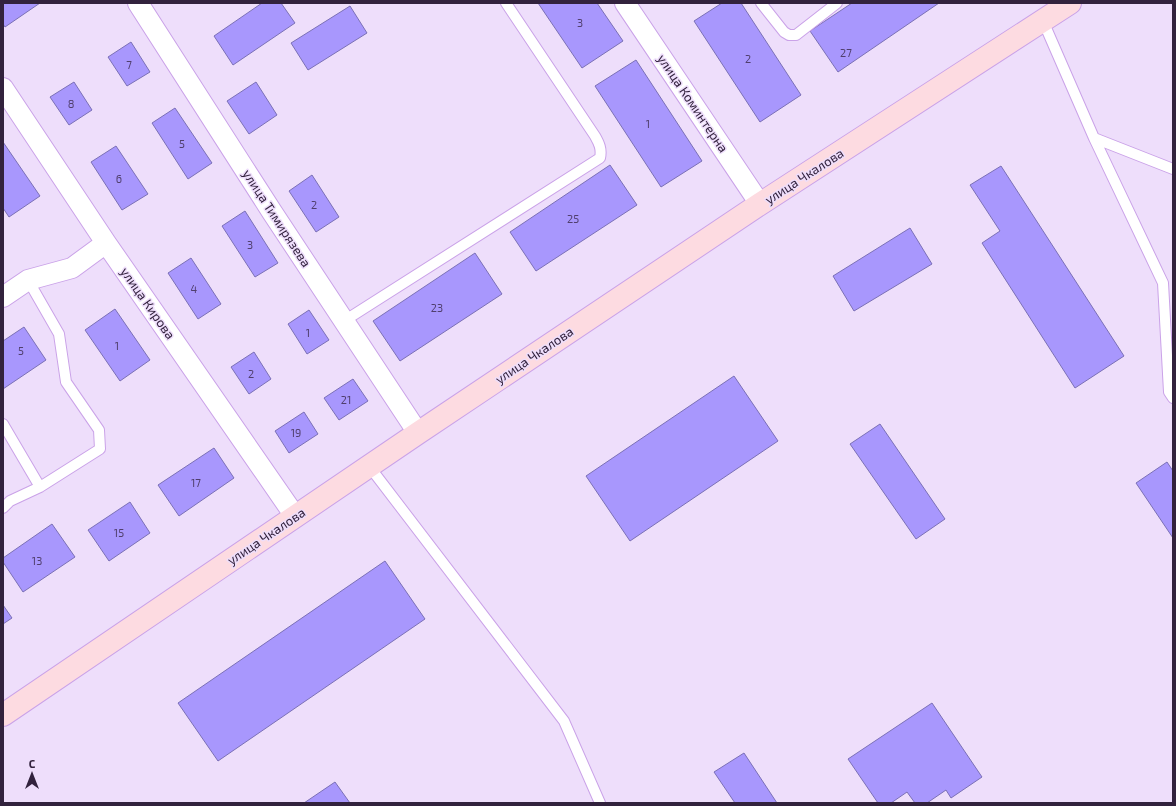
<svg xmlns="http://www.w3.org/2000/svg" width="1176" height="806" viewBox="0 0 1176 806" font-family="'Exo 2',sans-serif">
<rect width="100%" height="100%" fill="#eedefb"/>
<path fill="#a897fd" stroke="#7b70b6" d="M3 3H40L5 27 3 24Z
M262 3H281L295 23 233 65 214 36Z
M538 3H597L623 41 582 68Z
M722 3H741L801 95 760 122 694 21Z
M852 3H939L838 72 810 31Z
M350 6 367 33 308 70 291 43Z
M131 42 150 72 127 86 108 57Z
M636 60 702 161 661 187 595 86Z
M74 82 92 110 69 125 50 97Z
M256 82 277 115 249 134 227 101Z
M175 108 212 163 188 179 152 123Z
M3 142 40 196 9 217 3 208Z
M116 146 148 194 122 210 91 162Z
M610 165 637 205 536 271 510 232Z
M1001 166 1124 356 1075 388 982 243 1000 231 970 185Z
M312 175 339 217 316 232 289 191Z
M245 211 278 263 255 277 222 226Z
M910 228 932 264 854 311 833 276Z
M475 253 502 294 400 361 373 321Z
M191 258 221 304 198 319 168 273Z
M115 309 150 360 120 381 85 330Z
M309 310 329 340 307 354 288 324Z
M24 327 46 360 3 389V341Z
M254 352 271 379 249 394 231 367Z
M734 376 778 441 630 541 586 476Z
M353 379 368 401 339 420 324 398Z
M304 412 318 434 289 453 275 431Z
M880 424 945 519 916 539 850 444Z
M214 448 234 478 179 516 158 485Z
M1167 462 1173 471V538L1136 483Z
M130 502 150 533 109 561 88 530Z
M52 524 75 557 23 592 3 562V558Z
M385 561 425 619 218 761 178 703Z
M3 605 12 618 3 624Z
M932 703 982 777 951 798 946 790 927 803H915L907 792 891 803H878L848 759Z
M744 753 777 803H735L714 772Z
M335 782 350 803H304Z"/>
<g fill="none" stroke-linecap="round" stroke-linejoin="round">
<g stroke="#caa2e8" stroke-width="12">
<path id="lane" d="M761 3 784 32 789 35H796L837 3
M1043 21 1094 138 1163 283 1169 392 1173 398
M1094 138 1173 169
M344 321 600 158C602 149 599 143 595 136L506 3
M3 424 40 487
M369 466 564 721 600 803
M3 508 10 501 40 487 100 449 99 430 66 382 59 334 28 280"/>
</g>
<g stroke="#caa2e8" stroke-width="22">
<path id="street" d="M138 3 272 212 418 433
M625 3 760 204
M3 88 106 243 295 516
M3 297 28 280 72 268 106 243"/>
</g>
<g stroke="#caa2e8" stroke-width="24">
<path id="secondary" d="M3 715 418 433 760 204 1070 3"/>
</g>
<use href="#lane" stroke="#fff" stroke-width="10"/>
<use href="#street" stroke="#fff" stroke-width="20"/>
<use href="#secondary" stroke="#fddbe1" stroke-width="22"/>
</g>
<g text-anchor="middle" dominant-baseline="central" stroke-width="3" stroke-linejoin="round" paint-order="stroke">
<g font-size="11" fill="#503f6d">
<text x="580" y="22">3</text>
<text x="846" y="52">27</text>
<text x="748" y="58">2</text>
<text x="129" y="64">7</text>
<text x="71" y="103">8</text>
<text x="648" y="123">1</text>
<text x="182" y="143">5</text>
<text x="119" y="178">6</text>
<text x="314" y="204">2</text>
<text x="573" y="218">25</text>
<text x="250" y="244">3</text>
<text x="194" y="288">4</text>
<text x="437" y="307">23</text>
<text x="308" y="332">1</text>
<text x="117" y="345">1</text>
<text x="21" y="350">5</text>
<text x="251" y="373">2</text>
<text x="346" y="399">21</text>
<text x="296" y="432">19</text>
<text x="196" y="482">17</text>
<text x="119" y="532">15</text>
<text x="37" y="560">13</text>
</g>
<g font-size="13" fill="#32223d" stroke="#eedefb">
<text transform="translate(693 103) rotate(56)">улица Коминтерна</text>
<text transform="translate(804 176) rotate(-33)">улица Чкалова</text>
<text transform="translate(277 218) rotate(57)">улица Тимирязева</text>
<text transform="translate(148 303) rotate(55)">улица Кирова</text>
<text transform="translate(534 355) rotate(-34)">улица Чкалова</text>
<text transform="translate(266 536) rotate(-34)">улица Чкалова</text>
</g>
</g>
<rect width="1176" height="806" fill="none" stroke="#32223d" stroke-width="8"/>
<g transform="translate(32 774)" stroke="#eedefb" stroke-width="3" paint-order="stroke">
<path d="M0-3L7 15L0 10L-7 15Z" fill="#32223d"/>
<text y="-6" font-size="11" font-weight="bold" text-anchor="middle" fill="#32223d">С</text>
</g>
</svg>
